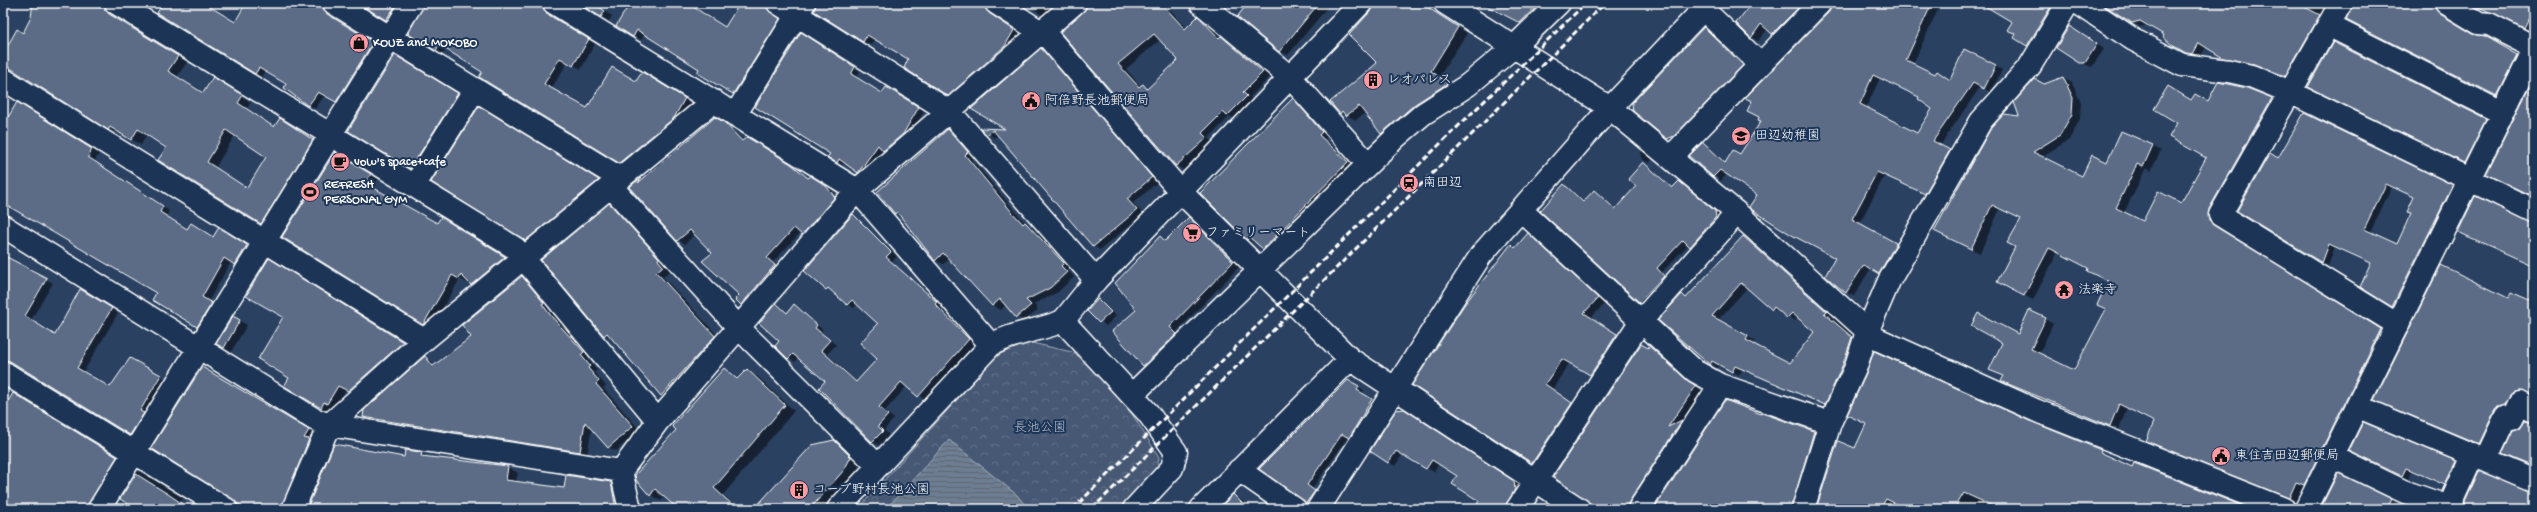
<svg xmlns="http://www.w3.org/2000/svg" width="2537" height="512" viewBox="0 0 2537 512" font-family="'Gochi Hand','Klee One',sans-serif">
<defs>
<pattern id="forest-crowns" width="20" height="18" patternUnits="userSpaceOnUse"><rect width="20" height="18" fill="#465975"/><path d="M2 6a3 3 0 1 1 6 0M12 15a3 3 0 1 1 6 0" fill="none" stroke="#62728a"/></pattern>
<pattern id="water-rules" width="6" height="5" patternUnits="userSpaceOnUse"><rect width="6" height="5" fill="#6d7d92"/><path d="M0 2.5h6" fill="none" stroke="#5e6772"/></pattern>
</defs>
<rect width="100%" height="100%" fill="#2a4161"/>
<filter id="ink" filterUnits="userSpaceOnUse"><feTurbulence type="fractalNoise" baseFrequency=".025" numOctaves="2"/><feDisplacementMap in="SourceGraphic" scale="8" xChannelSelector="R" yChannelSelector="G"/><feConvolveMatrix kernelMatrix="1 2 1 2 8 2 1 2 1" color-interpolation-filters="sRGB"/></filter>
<g filter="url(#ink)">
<path fill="url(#forest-crowns)" stroke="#a2acba" d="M1032 343 1072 352 1093 365 1132 414 1159 457 1157 469 1119 509H858L994 359 1003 351Z"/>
<path fill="url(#water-rules)" stroke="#a7b1be" d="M949 440 1017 495 1028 509H886Z"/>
<path fill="#0007" fill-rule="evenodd" d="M35 3H96L119 20 187 62 177 77 204 94 222 84 251 102 246 110 275 128 289 125 321 146 270 228 147 134 141 145 119 132 118 134 19 73 3 66V59L24 34ZM235 135 267 157 248 189 215 168Z
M161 3H216L212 9 235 23 247 3H329L328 7 334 18 379 46 343 105 325 95 315 109 285 88 287 84 266 71 262 77 158 13 163 4Z
M360 3H399L404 6 394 23Z
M426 3H550L549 8 555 19 595 44 581 69 568 62 551 89 588 109 649 77 692 104 682 122 627 167 446 49 443 54 409 33Z
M578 3H600L598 7 612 16 609 21Z
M631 3H691L690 6 725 28 741 3H775L774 14 786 24 741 97 698 73 700 69 645 34 641 40 617 26Z
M817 3H971L1021 35 956 99 910 59 875 39 871 45 863 41Z
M1028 3H1051L1053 4 1045 18Z
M1093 3H1164L1187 28 1198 18 1206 22 1221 37 1229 41 1270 77 1250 97 1254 101 1236 120 1230 116 1209 138 1214 143 1184 170 1176 166 1062 32ZM1161 39 1179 60 1149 89 1141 87 1126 69Z
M1241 3H1331L1288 55 1279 51Z
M1379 3H1436L1431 10 1467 33 1439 77 1456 89 1390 138 1381 133 1365 113 1356 120 1341 113 1331 102 1379 63Z
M1485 3H1552L1530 28Z
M1753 3H1816L1780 38 1768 29 1758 41 1751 37Z
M1832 3H1941L1913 64 1950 81 1995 66 2002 70 1991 92 1980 87 1940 146 1957 155 1932 197 1885 175 1859 224 1903 248 1886 277 1871 268 1854 296 1843 291 1826 275 1836 258 1758 195 1727 174 1721 181 1691 156 1703 143 1726 163 1740 155 1762 121 1753 102 1747 98 1833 7ZM1880 78 1920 97 1933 109 1917 134 1866 108Z
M1968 3H1976L1974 6Z
M1982 3H2063L2035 49 2015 37 2017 35 2008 30 2013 22Z
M2102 3H2336L2292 80 2262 67 2231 61 2207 46 2200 57 2194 56 2148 25 2140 27Z
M2354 3H2442V14L2446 19 2473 35 2485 37 2525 58 2504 100 2354 24Z
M2471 3H2534V32L2503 16 2491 14Z
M1704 28 1714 34 1752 71 1677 144 1667 138Z
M2077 31 2104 49 2092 67 2079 62Z
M807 37 860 71 856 78 883 94H897L924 111 909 137 890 154 883 150 865 175 845 162 843 165 829 157 831 154Z
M1041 50 1048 53 1158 182 1133 203 1143 214 1100 250 1093 246 998 135 994 138 983 129 1009 130Z
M395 56 463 98 416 171 349 130Z
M2063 78 2072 83 2081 103 2080 119 2069 140 2041 157 2082 177 2107 163 2152 146 2161 151 2151 171 2146 168 2124 213 2144 222 2181 204 2207 158 2191 101 2208 103 2247 89 2280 104 2217 227 2389 335 2313 489 2305 486 2298 502 2156 445 2147 440 2155 422 2127 408 2119 430 2011 386 2003 381 2005 377 1991 369 2019 335 2045 319 2053 324 2039 354 2075 372 2107 310 2109 281 2089 268 2058 252 2033 300 2007 286 2022 219 2000 209 1980 253 1935 231 2044 85Z
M2315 90 2485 120 2492 123 2471 166Z
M1293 100 1300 104 1329 136 1325 139 1354 166 1271 253 1256 241 1254 243 1247 239Z
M24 107 99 154 94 162 169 211 166 217 188 230 214 238 226 233 254 250 242 268 231 262 208 302 218 308 204 330 153 300 157 293 11 207 5 217 3 216V128Z
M479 108 603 184 531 243 525 239Z
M715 118 731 128 744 141 754 142 810 179 811 177 832 190 841 201 809 238 800 233 773 262 781 269 749 308 736 299 740 295 713 253 695 234 685 244 678 240 630 188 641 179 643 180Z
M948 130 956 134 975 157 972 160 1025 223 1033 228 1072 268 1069 271 1074 277 1058 292 1034 304 1038 310 1025 321 1017 317 1006 305 1001 310 993 306 950 259 943 264 935 260 902 217 895 213 903 172 901 170Z
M1641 150 1653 159 1649 163 1642 159Z
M343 158 378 179 373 188 438 224 449 223 512 262 480 289 468 281 467 283 460 279 431 328 423 324Z
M2279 159 2452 186 2458 190 2399 309 2362 287 2372 263 2335 247 2328 266 2238 210ZM2392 186 2415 197 2412 213 2398 246 2370 233Z
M1643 163 1673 188 1679 182 1685 186 1721 216 1697 249 1689 244 1662 272 1670 280 1646 305 1542 211 1564 186 1585 202 1594 192 1616 209 1637 186Z
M610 205 617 209 666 263 665 265 670 271 663 277 722 340 670 400 662 395 613 338 604 335Z
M853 215 897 256 892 262 943 306 941 308 975 343 925 400 907 386 885 411 894 419 884 430 889 435 879 445 873 442 820 388 827 381 799 358 795 362 776 346 780 341 776 304 788 313 794 306 823 330 821 332 836 345 827 354 857 382 878 359 880 324 858 304 854 308 848 304 805 271Z
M1189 219 1196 222 1239 267 1177 331 1183 338 1151 370 1144 366 1113 331 1137 310 1160 237 1166 241Z
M1528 234 1605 303 1591 318 1624 339 1598 379 1570 362 1552 390 1579 408 1540 467 1414 385Z
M1744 237 1859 341 1832 408 1743 369 1739 375 1720 364 1717 368 1660 320 1682 295 1687 298ZM1748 287 1773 309 1795 321 1798 318 1815 332 1790 364 1752 345 1755 341 1718 320Z
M3 255 53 283 31 320 55 336 87 294 118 313 83 373 111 389 131 359 167 380 137 438 3 354Z
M276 264 410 347 356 395 346 390 335 407 332 406 329 412 285 385 290 377Z
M522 277 529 281 551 307 548 309 560 322 591 356 588 359 597 370 594 372 606 386 603 388 640 430 616 451 608 447 592 428 587 455 371 421 364 417 425 357 436 365 473 337Z
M2534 284V396H2519L2486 447 2382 403 2508 300H2527Z
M1098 300 1116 316 1106 326 1089 311Z
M233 317 247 325 231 352 217 343Z
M1649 347 1702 391 1682 421 1689 425 1635 509H1601Z
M202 368 315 435 288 509H238Z
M724 369 739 379 747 371 757 376 794 411 723 495 739 509H679L664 496 661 501 651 495 637 480Z
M1348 382 1364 390 1362 394 1377 403 1355 440 1348 437 1312 489 1320 494 1313 505 1260 468Z
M14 394 123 461 94 509H3V408L5 409Z
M1762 414 1821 436 1798 509H1655Z
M1411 415 1521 486 1513 509H1475L1480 501 1459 476 1439 463 1434 472 1403 454 1395 466 1388 462Z
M2029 422 2100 451 2133 469 2249 509H1817L1855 449Z
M2364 423 2461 466 2448 494 2444 491 2446 485 2412 470 2408 479 2356 454Z
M2534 423V468L2503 454Z
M834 441 844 447 860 463 854 476 825 509H755Z
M421 453 429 458 508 467 518 473 516 482 565 489 610 483 621 489 625 509H308L405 458Z
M138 471 183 498 180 503 189 509H120L125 501 121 498Z
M1233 495 1241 500 1255 509H1219Z
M2391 500 2398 504 2397 509H2324Z"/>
<path fill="#5b6c86" stroke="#fff" fill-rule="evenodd" d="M33 3H98L109 14 178 56 168 71 203 93 213 77 243 95 238 103 274 127 280 118 313 140 261 224 158 160 166 148 138 129 131 140 110 127 108 130 10 68 3 67V54L17 29 23 33 31 17ZM226 130 266 157 247 188 207 162Z
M163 3H204L235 22 246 3H315L327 14 373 42 336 102 318 92 308 106 284 88 286 84 259 68 255 74 157 13Z
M358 3H397L386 20Z
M424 3H542L547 14 589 39 573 66 560 58 544 84 587 108 612 67 636 81 642 72 685 98 674 118 619 163 479 77 482 72 439 45 436 51 408 34Z
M578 3H593L605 11 601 17Z
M630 3H687L725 27 740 3H762L780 19 733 94 697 73 699 69 637 30 633 37 616 26Z
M816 3H984L989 13 1014 30 1005 46 948 96 904 68 908 59 867 35 863 42 814 11Z
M1089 3H1161L1185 29 1198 16 1219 38 1221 36 1263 72 1243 92 1247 96 1227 116 1223 112 1202 133 1207 138 1176 166 1060 32 1083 12ZM1154 34 1178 60 1147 89 1143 84 1139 87 1118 64Z
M1248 3H1319L1279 52 1237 17Z
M1378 3H1421L1458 27 1431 71 1448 83 1415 104 1381 134 1359 106 1346 116 1342 111 1340 114 1330 102 1377 63 1349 35Z
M1481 3H1539L1520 23Z
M1752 3H1803L1772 34 1761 24 1751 38 1736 23Z
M1832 3H1932L1906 60 1935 74 1937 71 1950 80 1964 49 1996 65 1984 89 1973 83 1933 141 1950 150 1925 194 1877 172 1852 219 1896 243 1879 274 1864 265 1846 293 1825 276 1835 258 1790 234 1751 209 1749 207 1757 195 1720 170 1713 177 1689 156 1703 142 1725 163 1733 150 1740 154 1761 121 1758 120 1759 117 1747 111 1752 101 1745 98 1829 12ZM1873 75 1919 97 1918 99 1932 109 1917 133 1860 104Z
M1980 3H2053L2027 46 2014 38 2016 34 2007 30 2012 22Z
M2101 3H2297L2320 15 2285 76 2254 64 2223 58 2199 43 2193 54 2186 53 2172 45 2163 37 2164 35 2140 21 2132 23Z
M2353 3H2434L2440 14 2473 34 2485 36 2518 55 2497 96 2346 20Z
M2470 3H2534V7L2524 28Z
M2069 26 2097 44 2085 63H2079L2056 48Z
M1704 27 1743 65 1674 136 1667 139 1633 111 1632 103Z
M801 32 855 67 851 74 882 93 886 87 891 90 919 107 903 134 883 151 878 145 858 173 839 159 837 163 827 157 830 154 755 107Z
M2333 42 2486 119 2464 163 2308 87Z
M1041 48 1152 177 1127 199 1137 210 1093 247 993 130 987 135 980 128 1005 129 971 109Z
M395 55 458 93 410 169 348 131Z
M2063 77 2073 98 2072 114 2060 135 2033 152 2082 176 2092 155 2107 162 2121 131 2153 145 2143 167 2137 164 2116 208 2143 221 2158 191 2181 203 2206 158 2169 137 2177 123 2154 109 2168 86 2191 100 2195 94 2208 101 2218 82 2247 88 2272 98 2209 209V221L2381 329 2304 485 2296 482 2289 498 2146 441 2154 422 2119 404 2110 426 2001 381 2004 376 1989 370 2002 343 1971 326 1978 313 2018 334 2029 310 2046 318 2031 349 2074 370 2106 309 2097 305 2108 281 2087 271 2088 268 2049 248 2024 296 1997 282 2015 247 2007 243 2021 219 1992 205 1971 249 1934 231 1991 128 2004 114 2019 116 2014 102 2035 79 2044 84Z
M2534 78V197L2486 174Z
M1293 98 1322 132 1319 135 1348 162 1263 249 1249 237 1247 240 1200 193Z
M17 102 92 149 88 157 163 206 160 212 187 229 191 223 213 237 219 227 247 245 235 265 224 258 202 297 212 303 197 327 152 300 156 293 3 203V126Z
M479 106 599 180 525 241 431 182Z
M2304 113 2453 185 2392 307 2360 287 2371 263 2329 244 2322 263 2237 211 2270 153 2278 158ZM2386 184 2414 197 2407 212 2411 213 2397 244 2364 229Z
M715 117 724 122 742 141 747 137 791 164 808 178 811 176 825 185 835 197 802 235 794 228 767 258 775 265 741 305 735 299 739 295 702 261 712 253 690 230 677 241 629 187 641 178 638 183Z
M948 129 968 152 965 155 1011 211 1023 224 1025 222 1064 263 1061 266 1067 272 1050 288 1026 300 1031 305 1016 318 1000 299 992 306 943 253 935 261 897 212 895 214 877 192Z
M335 152 371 174 365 183 437 223 441 217 505 257 471 285 461 275 459 279 452 275 423 325 282 237Z
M1643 162 1672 188 1679 181 1715 211 1716 217 1690 247 1683 240 1657 268 1664 276 1639 302 1540 211 1564 184 1583 202 1594 190 1615 209 1636 186 1628 179Z
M2475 196 2534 223V266L2458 232Z
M609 203 659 258 658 260 663 266 656 272 715 336 661 396 607 333 604 336 541 260Z
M853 214 891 252 886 257 937 302 935 304 969 339 918 397 901 382 879 407 888 415 878 426 883 431 872 442 819 388 825 381 793 354 788 359 775 346 779 341 759 323 776 303 787 313 794 304 817 325 815 328 830 340 821 350 856 382 877 359 860 343 878 324 852 300 847 305 828 288 826 290 804 271Z
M1189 217 1233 262 1170 327 1177 334 1143 366 1112 331 1136 310 1115 283 1160 236 1165 241Z
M1528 233 1598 298 1584 313 1617 334 1590 375 1562 359 1545 384 1572 403 1532 463 1412 385 1464 305 1511 244 1515 248Z
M1743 236 1826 311 1824 313 1852 337 1843 364 1825 405 1735 366 1732 372 1712 361 1710 365 1658 320 1682 294 1686 298ZM1741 283 1772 310 1774 307 1787 318 1792 313 1814 332 1790 363 1746 340 1748 336 1712 316Z
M3 255 47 278 25 316 55 335 80 289 112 308 77 368 110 387 130 358 161 375 140 411 144 413 130 435 10 361 3 360Z
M269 258 403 342 348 391 338 386 327 404 324 402 321 408 284 386 289 378 258 359 283 317 246 296Z
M2441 265 2508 298 2511 292 2534 302V396L2518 391 2512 393 2505 404 2495 410 2479 444 2374 400Z
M522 276 544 303 542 304 552 317 584 352 581 355 590 366 588 368 599 381 596 384 633 426 608 448 585 422 580 452 363 417 364 410 425 356 433 366 471 337 462 325Z
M1098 299 1111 312 1099 323 1087 311Z
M233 316 240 320 224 348 216 344Z
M1641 344 1648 348 1649 346 1687 380 1696 386 1668 427 1682 420 1629 502 1627 509H1599L1553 477Z
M1874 351 2030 421 2101 450 2100 452 2132 467 2134 463 2250 509H1999L1964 493 1954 509H1907L1886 499 1880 509H1816L1838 441 1855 448 1866 424 1847 415 1866 374Z
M202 367 309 430 304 438 309 439 281 509H246L151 448Z
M724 368 737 379 747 369 785 405 714 488 737 509H678L655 489 650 496 636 480 635 475 676 430 672 426Z
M1348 380 1359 386 1357 390 1372 399 1349 438 1342 434 1307 485 1315 491 1306 503 1259 469Z
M13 393 117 457 85 509H3V410Z
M1725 400 1761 414 1762 413 1814 431 1791 509H1654Z
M1404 409 1514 481 1515 489 1505 509H1474L1479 501 1452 484 1457 476 1432 460 1426 469 1396 451 1388 463 1370 451 1396 410Z
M2525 420 2534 422V467L2502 454 2513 430 2520 428Z
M2363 422 2456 461 2442 491 2445 485 2406 468 2402 476 2349 451Z
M834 440 851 457 844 470 810 509H754L812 445Z
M334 444 404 457 405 450 422 452 421 456 508 466 506 480 564 488 566 475 611 482 616 509H417L386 505 385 509H307Z
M2479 471 2534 493V509H2462Z
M2338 473 2392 499 2387 509H2320Z
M136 474 168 494 190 509H136L120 499Z
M1233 494 1248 509H1219Z"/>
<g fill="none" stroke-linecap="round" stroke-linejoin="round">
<g stroke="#fff" stroke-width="25">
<path id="street" d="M116 3 515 248 658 421
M334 3 613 174 617 193 739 328 878 466
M554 3 857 190 991 345
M778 3 950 112 1096 280
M996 3 1047 36 1181 192 1350 359
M1201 3 1291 78 1368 164
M1445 3 1610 108
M2078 3 2134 40 2182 65 2229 71 2251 76 2290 92 2534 211
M2341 3 2220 215 2398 325
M2446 3 2479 23 2489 24 2534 47
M1703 9 1760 64
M2328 25 2502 113
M3 79 424 340
M735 115 804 3
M1671 157 1820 3
M414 186 475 89
M1522 211 1695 371 1720 385 1830 423
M3 226 314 419 329 425 621 471
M3 372 226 509
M1132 395 1395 138 1423 114 1468 85 1515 46 1559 3
M2357 406 2534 481
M2333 457 2403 491 2449 507 2473 454
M2486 459 2506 416 2512 418 2519 403 2534 410
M1239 470 1295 509
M621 471 658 421 857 190 1075 3
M621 471 630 509
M99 509 412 3
M293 509 329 425 424 340 714 101
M838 509 991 345C1014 332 1039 331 1063 321
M1201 509 1350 359 1579 509
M1318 509 1481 255 1610 108 1709 3
M1517 509 1641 321 1737 213
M1639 509 1720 385
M1803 509 1830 423 1855 369 1867 332 1889 281 1981 121 2030 66 2068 3
M2306 509 2534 50"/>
</g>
<g stroke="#fff" stroke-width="25">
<path id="secondary" d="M1610 108 1737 213 1875 338 2035 410 2284 509
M1134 509 1172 468 1176 452 1148 413 1063 321 1096 280 1361 3"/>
</g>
<use href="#street" stroke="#1d3557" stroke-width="22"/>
<use href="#secondary" stroke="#1d3557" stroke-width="22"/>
<path stroke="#fff" stroke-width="3" stroke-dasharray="6 3" stroke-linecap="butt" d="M1073 509 1445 139 1586 3
M1092 509 1605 3"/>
</g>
</g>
<defs>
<g id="shop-disc" transform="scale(1)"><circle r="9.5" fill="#ff9aa2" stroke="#1d3557"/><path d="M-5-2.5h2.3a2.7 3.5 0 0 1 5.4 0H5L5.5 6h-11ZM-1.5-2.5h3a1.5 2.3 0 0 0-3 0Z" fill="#111"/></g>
<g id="building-disc" transform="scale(1)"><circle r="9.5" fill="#ff9aa2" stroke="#1d3557"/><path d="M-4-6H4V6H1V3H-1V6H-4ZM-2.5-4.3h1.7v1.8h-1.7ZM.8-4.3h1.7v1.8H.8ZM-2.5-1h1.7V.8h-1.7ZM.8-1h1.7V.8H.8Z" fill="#111"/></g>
<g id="civic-disc" transform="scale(1)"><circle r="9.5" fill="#ff9aa2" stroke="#1d3557"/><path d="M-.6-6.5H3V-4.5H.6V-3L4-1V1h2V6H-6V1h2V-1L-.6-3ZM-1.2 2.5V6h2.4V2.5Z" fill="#111"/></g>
<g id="school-disc" transform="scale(1)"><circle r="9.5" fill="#ff9aa2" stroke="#1d3557"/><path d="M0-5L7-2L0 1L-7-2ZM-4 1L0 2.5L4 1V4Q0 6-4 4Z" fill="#111"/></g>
<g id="cafe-disc" transform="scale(1)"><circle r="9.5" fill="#ff9aa2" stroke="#1d3557"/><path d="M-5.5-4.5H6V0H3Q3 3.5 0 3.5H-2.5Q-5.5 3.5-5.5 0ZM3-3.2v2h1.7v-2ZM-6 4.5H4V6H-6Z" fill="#111"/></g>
<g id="station-disc" transform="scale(1)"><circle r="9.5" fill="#ff9aa2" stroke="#1d3557"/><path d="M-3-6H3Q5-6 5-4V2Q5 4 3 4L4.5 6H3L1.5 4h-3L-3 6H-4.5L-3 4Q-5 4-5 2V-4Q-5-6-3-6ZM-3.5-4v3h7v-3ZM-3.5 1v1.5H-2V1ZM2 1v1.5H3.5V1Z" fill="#111"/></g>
<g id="stadium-disc" transform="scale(1)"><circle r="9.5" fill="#ff9aa2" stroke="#1d3557"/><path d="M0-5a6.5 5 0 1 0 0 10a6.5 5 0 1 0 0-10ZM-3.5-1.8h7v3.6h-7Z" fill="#111"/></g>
<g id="supermarket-disc" transform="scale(1)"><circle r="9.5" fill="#ff9aa2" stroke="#1d3557"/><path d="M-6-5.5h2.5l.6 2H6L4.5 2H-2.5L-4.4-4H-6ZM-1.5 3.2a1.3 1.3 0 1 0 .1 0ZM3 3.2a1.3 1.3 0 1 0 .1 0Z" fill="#111"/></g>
<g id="temple-disc" transform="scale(1)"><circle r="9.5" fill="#ff9aa2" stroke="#1d3557"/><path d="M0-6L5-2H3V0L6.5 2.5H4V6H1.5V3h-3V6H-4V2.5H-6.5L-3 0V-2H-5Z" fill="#111"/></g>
</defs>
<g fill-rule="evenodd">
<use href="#shop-disc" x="359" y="43"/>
<use href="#building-disc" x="1373" y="80"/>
<use href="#civic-disc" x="1031" y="101"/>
<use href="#school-disc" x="1741" y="136"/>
<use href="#cafe-disc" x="340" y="162"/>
<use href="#station-disc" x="1409" y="183"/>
<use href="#stadium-disc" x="310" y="192"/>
<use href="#supermarket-disc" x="1192" y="233"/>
<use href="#temple-disc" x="2064" y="290"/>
<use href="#civic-disc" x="2221" y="456"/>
<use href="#building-disc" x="799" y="490"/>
</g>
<g text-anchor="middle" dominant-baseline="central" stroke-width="4" stroke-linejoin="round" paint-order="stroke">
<g font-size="13" fill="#fff" stroke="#1d3557" text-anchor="start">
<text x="373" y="43">KOUZ and MOKOBO</text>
<text x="1387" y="80">レオパレス</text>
<text x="1045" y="101">阿倍野長池郵便局</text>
<text x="1755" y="136">田辺幼稚園</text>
<text x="354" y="162">vow's space+cafe</text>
<text x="1423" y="183">南田辺</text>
<text x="324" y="185">REFRESH<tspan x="324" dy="15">PERSONAL GYM</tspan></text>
<text x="1206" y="233">ファミリーマート</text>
<text x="2078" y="290">法楽寺</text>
<text x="2235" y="456">東住吉田辺郵便局</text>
<text x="813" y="490">コープ野村長池公園</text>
</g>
<g font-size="13" fill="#b5bdc8" stroke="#1d3557">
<text x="1040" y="428">長池公園</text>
</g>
</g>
<rect width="2537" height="512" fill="none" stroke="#1d3557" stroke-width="16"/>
<rect x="8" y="8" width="2521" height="496" fill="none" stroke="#fff" stroke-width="1.5" filter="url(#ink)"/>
</svg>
